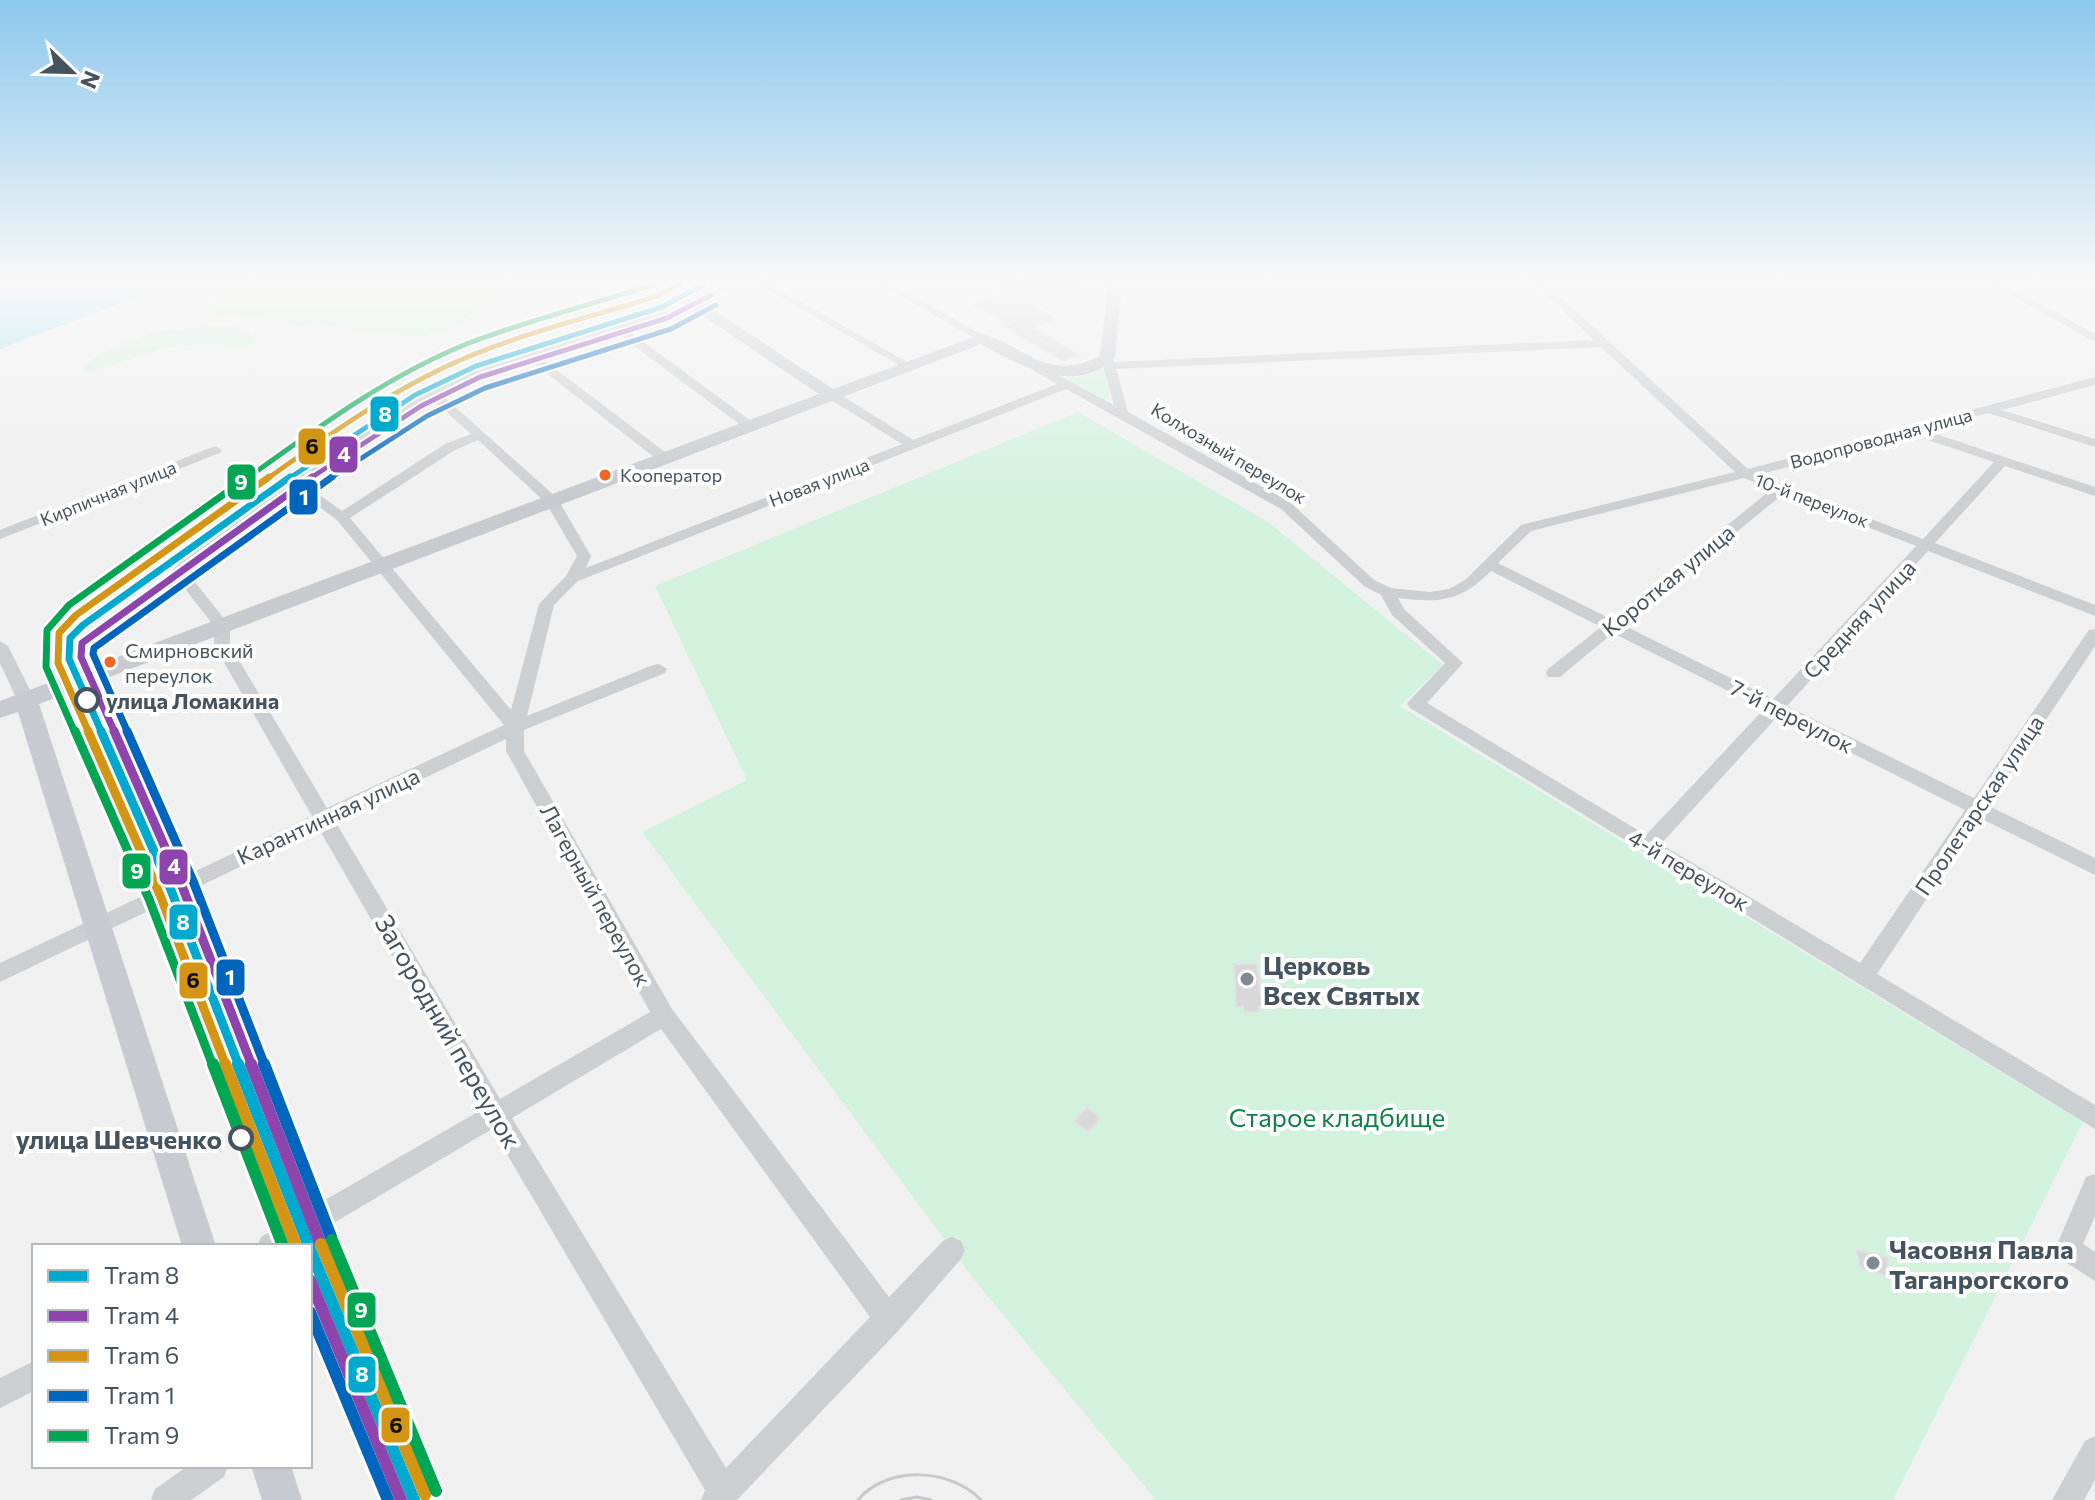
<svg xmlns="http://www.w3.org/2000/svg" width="2095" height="1500" viewBox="0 0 2095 1500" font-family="Commissioner,sans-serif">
<rect width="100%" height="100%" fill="#f1f0f0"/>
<path fill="#d2f2de" d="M226 284H522L505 293 493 306 475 311 459 324 424 337 408 338 404 333 369 332 311 323 298 327 272 320 239 317 240 314 200 322Z
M208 325 244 328 257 344 251 347 183 345 170 348 165 344 154 352 87 373 82 370C89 355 141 335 159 331 175 327 192 330 208 325Z
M1102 369 1105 370 1109 393 1106 400 1099 399 1060 378 1082 377Z
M1078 412 1268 522 1443 665 1400 706 2083 1122 1893 1500H1156L976 1282 642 832 747 780 655 586Z"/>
<path fill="#a3e5f4" d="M0 284H170L0 349Z"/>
<path fill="#d8d8db" stroke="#e2e2e3" stroke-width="2" d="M999 284H1082L1068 290 1074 294 1035 307 1057 320 1032 328 1080 355 1063 361 1002 326 1009 324 972 304 1012 290Z
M1234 964H1257L1261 995H1264L1266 1008 1259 1007V1012H1244L1243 1007H1236Z
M1087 1107 1101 1119 1088 1132 1074 1121Z
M1856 1249 1887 1258 1890 1277 1860 1268Z"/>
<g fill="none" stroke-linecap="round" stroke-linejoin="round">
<path fill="#cccfd1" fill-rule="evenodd" d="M758 284H770L914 366 904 368Z
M880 284H892L988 338 978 340Z
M1535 284H1546L1748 469 2095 377V385L2002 410 2095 439V447L1988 413 1924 430 2095 487V496L2005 466 1935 543 2095 605V616L1928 551 1787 706 1974 798 2089 630 2095 629V646L1989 806 2095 858V875L1980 818 1877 974 2095 1105V1129L1410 708 1407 704 1410 700 1445 663 1392 615 1381 595 1364 586 1281 509 1066 389 578 581 554 605 527 716 653 665 659 664 667 669 665 673 524 730V751L672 1009 889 1297 943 1241 952 1237 961 1241 965 1250 961 1259 899 1330 737 1500H701L705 1490 492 1129 295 1246H257L261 1237 481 1110 319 829 0 982V963L312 816 214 645V626L171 571 230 519 291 481 314 460 412 399 431 392 442 382 614 326 702 301V305L627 330 754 423V429H746L617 333 541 358 669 455V461H659L531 361 450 388 442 395 557 498 591 556 586 568 902 444 828 398V392H836L913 440 1057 384 1034 371V367L1038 365 1114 405 1101 358 1107 355 1111 356 1114 362 1594 340ZM1601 347 1735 472 1521 525 1465 580 1449 589 1430 592 1391 588 1374 580 1291 503 1128 412 1116 369ZM433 400 471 434 445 444 342 511 304 484 324 466 420 405ZM1910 434 1994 462 1923 539 1758 475ZM478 440 546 503 577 556 566 576 539 604 511 710 350 518 455 450ZM1744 478 1772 489 1611 619 1498 563 1531 531ZM296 490 337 520 504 725 327 808 230 645V626L187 572 240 525ZM1783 494 1916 546 1773 699 1623 625ZM1491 571 1601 627 1548 669 1546 673 1548 677H1560L1613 633 1764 709 1646 835 1427 703 1463 663 1404 609 1398 598C1440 603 1460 602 1491 571ZM1778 716 1965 810 1860 963 1661 844ZM506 739V751L650 1012 500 1099 335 821ZM661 1029 870 1317 726 1468 512 1118Z
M1991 284H2003L2095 334V342Z
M215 446 222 450 220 453 0 539V530Z
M0 641 8 646 35 700 32 704H20L17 700 0 663Z
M2095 1174V1216L2083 1244 2095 1252V1281L2059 1258 2055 1249 2086 1177Z
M34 1361V1391L0 1408V1378Z
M2095 1436V1480L2084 1500H2052L2085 1441Z
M188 1466H228L224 1477 191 1500H151L155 1489Z"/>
<path fill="#c7cbcf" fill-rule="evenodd" d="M717 284H732L706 305 833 389 982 334C1029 347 1045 383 1100 356L1108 284H1122L1115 358C1076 396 1019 366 981 344L39 704 216 1246H182L18 712 0 718V701L819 394 694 310 693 300Z
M251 1466H291L302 1500H262Z"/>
<path stroke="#c6c8cb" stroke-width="3" d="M858 1500C887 1465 951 1468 981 1500
M901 1500 917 1497 931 1500"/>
<g stroke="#fff" stroke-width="9">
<path id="tram-1-far3" d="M288 479 415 395 476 366 662 307 705 284"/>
</g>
<g stroke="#fff" stroke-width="12">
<path id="tram-1-far2" d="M102 733 69 659 70 638 83 625 290 477"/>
</g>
<g stroke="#fff" stroke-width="15">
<path id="tram-1-far1" d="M101 731 171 890 239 1066"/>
</g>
<g stroke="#fff" stroke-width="18">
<path id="tram-1" d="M238 1064 309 1246
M310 1249 414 1500"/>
</g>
<g stroke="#fff" stroke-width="9">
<path id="tram-2-far3" d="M309 479 421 406 480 377 667 318 711 295"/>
</g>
<g stroke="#fff" stroke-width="12">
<path id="tram-2-far2" d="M115 733 81 657 82 643 312 477"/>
</g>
<g stroke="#fff" stroke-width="15">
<path id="tram-2-far1" d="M114 731 182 886 252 1066"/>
</g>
<g stroke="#fff" stroke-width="18">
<path id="tram-2" d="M251 1064 320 1242
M310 1280 401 1500"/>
</g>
<g stroke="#fff" stroke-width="9">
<path id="tram-3-far3" d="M267 479C331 433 397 386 470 356 530 331 595 316 657 296L680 284"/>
</g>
<g stroke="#fff" stroke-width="12">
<path id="tram-3-far2" d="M89 733 58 663 59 633 76 615 269 477"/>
</g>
<g stroke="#fff" stroke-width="15">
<path id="tram-3-far1" d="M88 731 160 895 226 1066"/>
</g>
<g stroke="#fff" stroke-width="18">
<path id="tram-3" d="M225 1064 296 1246
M321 1244 425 1495"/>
</g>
<g stroke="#fff" stroke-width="9">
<path id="tram-4-far3" d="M329 479 427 416 485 388 671 329 716 305"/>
</g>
<g stroke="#fff" stroke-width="12">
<path id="tram-4-far2" d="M128 733 93 654 94 648 332 477"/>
</g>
<g stroke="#fff" stroke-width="15">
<path id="tram-4-far1" d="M127 731 193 881 265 1066"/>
</g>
<g stroke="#fff" stroke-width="18">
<path id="tram-4" d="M264 1064 331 1237
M310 1312 388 1500"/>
</g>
<g stroke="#fff" stroke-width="9">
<path id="tram-5-far3" d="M246 479C316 429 388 375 469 343 529 320 593 304 655 284"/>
</g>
<g stroke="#fff" stroke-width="12">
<path id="tram-5-far2" d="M75 733 46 667 47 630 69 605 248 477"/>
</g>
<g stroke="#fff" stroke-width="15">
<path id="tram-5-far1" d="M75 731 149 899 213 1066"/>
</g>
<g stroke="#fff" stroke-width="18">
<path id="tram-5" d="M213 1064 283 1246
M332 1240 436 1491"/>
</g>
<use href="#tram-1-far3" stroke="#00a9ce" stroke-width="5"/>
<use href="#tram-1-far2" stroke="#00a9ce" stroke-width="7"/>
<use href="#tram-1-far1" stroke="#00a9ce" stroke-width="9"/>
<use href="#tram-1" stroke="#00a9ce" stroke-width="12"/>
<use href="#tram-2-far3" stroke="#8e44ad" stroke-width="5"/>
<use href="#tram-2-far2" stroke="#8e44ad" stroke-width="7"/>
<use href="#tram-2-far1" stroke="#8e44ad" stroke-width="9"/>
<use href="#tram-2" stroke="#8e44ad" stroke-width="12"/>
<use href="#tram-3-far3" stroke="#d39513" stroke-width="5"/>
<use href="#tram-3-far2" stroke="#d39513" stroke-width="7"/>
<use href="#tram-3-far1" stroke="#d39513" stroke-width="9"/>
<use href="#tram-3" stroke="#d39513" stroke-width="12"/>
<use href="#tram-4-far3" stroke="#0065bd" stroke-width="5"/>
<use href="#tram-4-far2" stroke="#0065bd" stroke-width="7"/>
<use href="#tram-4-far1" stroke="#0065bd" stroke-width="9"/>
<use href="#tram-4" stroke="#0065bd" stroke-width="12"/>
<use href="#tram-5-far3" stroke="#00a651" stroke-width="5"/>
<use href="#tram-5-far2" stroke="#00a651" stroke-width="7"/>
<use href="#tram-5-far1" stroke="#00a651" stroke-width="9"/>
<use href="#tram-5" stroke="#00a651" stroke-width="12"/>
</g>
<linearGradient id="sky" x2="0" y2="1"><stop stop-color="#8cc8ed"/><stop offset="0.57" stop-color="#f9f8f8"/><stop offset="1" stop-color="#f9f8f8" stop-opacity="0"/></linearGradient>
<rect width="2095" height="494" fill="url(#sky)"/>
<g fill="#f26522" stroke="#fff" stroke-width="3">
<circle cx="605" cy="475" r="7"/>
<circle cx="110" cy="662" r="7"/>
</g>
<g fill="#fff" stroke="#45535f" stroke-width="4">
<circle cx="87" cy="700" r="11"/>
<circle cx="241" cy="1138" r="11"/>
</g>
<g fill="#818a92" stroke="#fff" stroke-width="3">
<circle cx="1247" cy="979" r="8"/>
<circle cx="1873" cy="1263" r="8"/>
</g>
<g text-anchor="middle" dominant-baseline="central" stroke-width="8" stroke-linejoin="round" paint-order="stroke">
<g font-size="18" fill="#45535f" stroke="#fff">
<text transform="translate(1881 438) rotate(-15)">Водопроводная улица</text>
<text transform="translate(1229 453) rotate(31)">Колхозный переулок</text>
<text transform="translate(819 482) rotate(-21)">Новая улица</text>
<text transform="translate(108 493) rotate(-22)">Кирпичная улица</text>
<text transform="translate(1812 500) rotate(21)">10-й переулок</text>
</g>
<g font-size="18" fill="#45535f" stroke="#fff" text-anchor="start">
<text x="620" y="475">Кооператор</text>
</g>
<g font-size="20" fill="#45535f" stroke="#fff" text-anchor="start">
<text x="125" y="650">Смирновский<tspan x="125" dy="25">переулок</tspan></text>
</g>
<g font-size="22" fill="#45535f" stroke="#fff">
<text transform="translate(1668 580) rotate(-39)">Короткая улица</text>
<text transform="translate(1859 619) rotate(-47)">Средняя улица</text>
<text transform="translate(1792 716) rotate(27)">7-й переулок</text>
<text transform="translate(1979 805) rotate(-56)">Пролетарская улица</text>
<text transform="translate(328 816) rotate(-25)">Карантинная улица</text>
<text transform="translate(1689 870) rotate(31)">4-й переулок</text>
<text transform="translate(596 895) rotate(61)">Лагерный переулок</text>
</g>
<g font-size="22" font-weight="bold" fill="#45535f" stroke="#fff" text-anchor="start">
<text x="106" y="700">улица Ломакина</text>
</g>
<g font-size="26" font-weight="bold" fill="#45535f" stroke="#fff" text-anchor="start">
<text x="1263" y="964">Церковь<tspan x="1263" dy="30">Всех Святых</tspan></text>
<text x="1889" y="1248">Часовня Павла<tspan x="1889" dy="30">Таганрогского</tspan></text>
</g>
<g font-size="26" fill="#45535f" stroke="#fff">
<text transform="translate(449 1031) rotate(60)">Загородний переулок</text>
</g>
<g font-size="26" fill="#0d8346" stroke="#fff">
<text x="1337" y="1116">Старое кладбище</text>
</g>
<g font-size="26" font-weight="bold" fill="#45535f" stroke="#fff" text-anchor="end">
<text x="222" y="1138">улица Шевченко</text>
</g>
</g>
<g stroke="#fff" stroke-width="3">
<rect x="369" y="395" width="31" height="38" rx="8" fill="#00a9ce"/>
<rect x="297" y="427" width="30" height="39" rx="8" fill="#d39513"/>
<rect x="328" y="435" width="31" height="39" rx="8" fill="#8e44ad"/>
<rect x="226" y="463" width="31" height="38" rx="8" fill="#00a651"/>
<rect x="288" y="478" width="31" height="38" rx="8" fill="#0065bd"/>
<rect x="158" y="848" width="31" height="38" rx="8" fill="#8e44ad"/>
<rect x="121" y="852" width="31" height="38" rx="8" fill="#00a651"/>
<rect x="168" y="903" width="31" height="38" rx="8" fill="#00a9ce"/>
<rect x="215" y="958" width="31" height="39" rx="8" fill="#0065bd"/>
<rect x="178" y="961" width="31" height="39" rx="8" fill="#d39513"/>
<rect x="346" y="1291" width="31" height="38" rx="8" fill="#00a651"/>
<rect x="347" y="1355" width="30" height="39" rx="8" fill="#00a9ce"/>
<rect x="380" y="1406" width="31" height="38" rx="8" fill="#d39513"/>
</g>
<g font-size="22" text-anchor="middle" font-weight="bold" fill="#fff">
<text x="385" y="422">8</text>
<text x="344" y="462">4</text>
<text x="241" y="490">9</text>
<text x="304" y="505">1</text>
<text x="174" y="874">4</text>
<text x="137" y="879">9</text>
<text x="183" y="930">8</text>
<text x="230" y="985">1</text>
<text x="361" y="1318">9</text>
<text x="362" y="1382">8</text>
</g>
<g font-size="22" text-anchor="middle" font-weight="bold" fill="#111">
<text x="312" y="454">6</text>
<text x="193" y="988">6</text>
<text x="396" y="1433">6</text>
</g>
<rect x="32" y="1244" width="280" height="224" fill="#ffffff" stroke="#b5babf" stroke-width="2"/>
<rect x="48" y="1270" width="40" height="12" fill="#00a9ce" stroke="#b5babf" stroke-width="2"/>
<text x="104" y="1284" font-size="24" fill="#45535f">Tram 8</text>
<rect x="48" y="1310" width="40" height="12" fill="#8e44ad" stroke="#b5babf" stroke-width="2"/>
<text x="104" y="1324" font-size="24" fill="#45535f">Tram 4</text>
<rect x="48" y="1350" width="40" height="12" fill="#d39513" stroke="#b5babf" stroke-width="2"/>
<text x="104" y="1364" font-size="24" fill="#45535f">Tram 6</text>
<rect x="48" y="1390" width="40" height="12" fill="#0065bd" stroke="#b5babf" stroke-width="2"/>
<text x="104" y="1404" font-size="24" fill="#45535f">Tram 1</text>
<rect x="48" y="1430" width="40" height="12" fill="#00a651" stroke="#b5babf" stroke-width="2"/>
<text x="104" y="1444" font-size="24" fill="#45535f">Tram 9</text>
<g transform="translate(72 72) rotate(113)" stroke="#ffffff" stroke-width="6" paint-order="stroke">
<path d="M0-6L14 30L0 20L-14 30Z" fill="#45535f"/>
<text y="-12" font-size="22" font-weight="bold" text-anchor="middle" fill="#45535f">N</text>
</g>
</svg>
